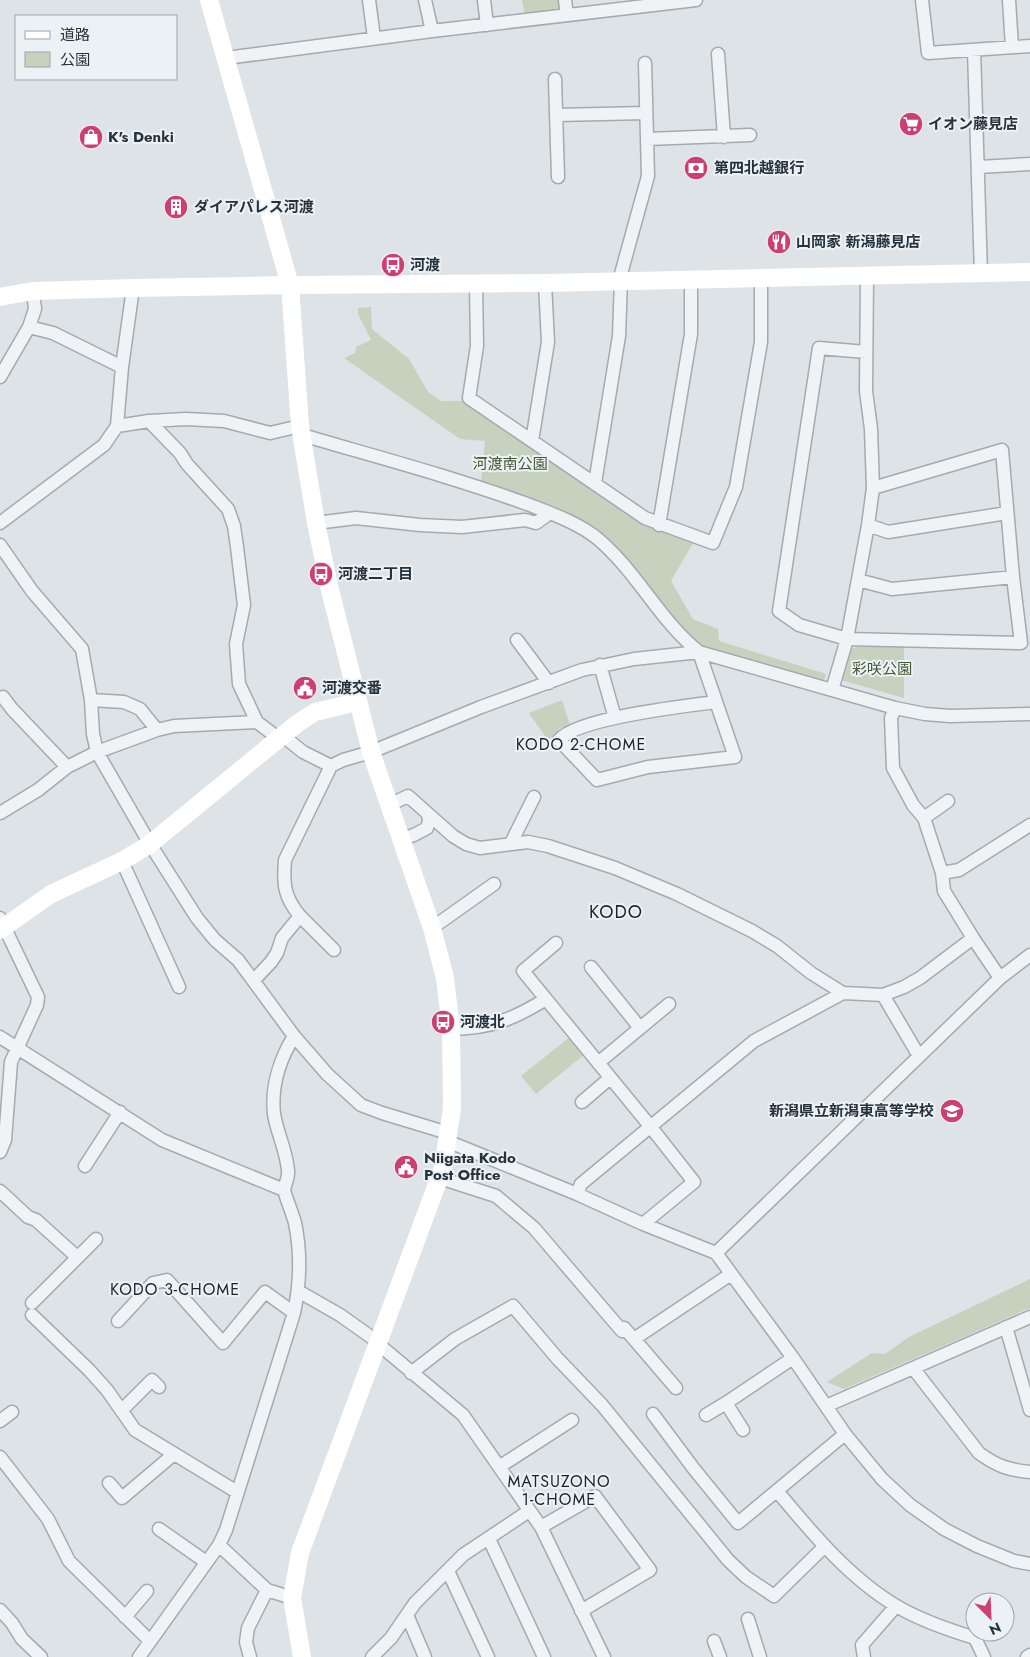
<svg xmlns="http://www.w3.org/2000/svg" width="1030" height="1657" viewBox="0 0 1030 1657" font-family="Jost,'Noto Sans JP',sans-serif">
<rect width="100%" height="100%" fill="#dde3e7"/>
<path fill="#c6d1be" d="M522 0H560L561 11 525 16Z
M371 307 372 329 409 359 428 392 441 401H464L659 529 693 543 671 581 693 619 718 629 719 641 826 674 824 681 700 645 683 629 612 543C579 513 523 497 481 482L485 441 460 439 344 358 355 353 356 347 371 340 358 314V308Z
M857 647H904V698L841 680 851 649Z
M562 700 570 725 558 729 559 733 548 740 529 713Z
M571 1036 585 1054 536 1094 521 1076Z
M1030 1279V1308L844 1389 827 1382 872 1353 885 1354 909 1337Z"/>
<g fill="none" stroke-linecap="round" stroke-linejoin="round">
<g stroke="#a2abb1" stroke-width="15">
<path id="street" d="M369 0 374 38
M425 0 432 31
M484 0 487 25
M565 0 567 15
M922 0 928 53 1030 46
M1009 0 1012 47
M974 50 981 274
M718 54 724 137
M226 58 432 31 696 0
M555 79 558 177
M556 115 646 113
M647 139 750 135
M979 167 1030 164
M619 281 648 176 645 63
M476 284 477 346 469 398 645 518 713 543 736 487 761 342V278
M29 327 53 333 122 367
M866 352 819 348 779 611 799 625 847 639 1021 643 1013 577 1002 450 873 488
M0 377 29 327 35 309 33 291
M149 421 180 453 187 464 228 509 234 526 237 547 244 605 236 644 239 684 257 722 278 738
M117 426 149 421 186 419 224 421 270 433 300 426
M302 435C377 457 453 477 527 504 550 513 579 523 598 539 637 572 660 621 699 652L895 708 925 714 950 716 1030 714
M532 441 548 342 545 283
M595 483 619 336 621 280
M0 523 104 445 117 426 122 367 133 288
M316 523 356 518 420 525 462 527 525 520 536 523 550 513
M659 525 691 334V279
M868 525 888 532 1007 513
M0 545 32 591 82 649 91 700 93 734 97 752 150 844 197 918 215 940 238 960 294 1036 327 1074 361 1105 382 1113 448 1133
M858 580 892 589 1013 577
M517 640 549 683
M600 665 615 718
M832 690 847 639 868 525 873 488 871 429 866 391 867 276
M3 697 12 709 67 767
M91 700 124 702 140 709 157 730
M895 708 891 718 893 768 913 805 924 818 942 873 944 891 973 938 1000 978
M282 735 303 752 331 766 343 760 371 752 481 707 582 670 634 659 699 652 735 757 648 767 597 780 559 740C578 718 684 706 716 702
M389 805 408 796 453 836 466 844 480 848 528 842 548 846 615 868 677 894 752 931 777 946 811 973 843 993 883 995 904 987 920 978 973 938
M0 813 38 790 67 767 97 752 157 730 174 726 257 722
M924 818 948 801
M401 839 414 835 427 828 429 821 428 814
M511 843 534 797
M122 861 179 987
M942 873 959 870 1030 825
M300 916 334 950
M0 918 38 997 37 1005 11 1062 5 1140 0 1152
M432 928 494 884
M556 943 523 971 650 1126 694 1182 643 1224
M591 967 640 1028
M254 980 271 962 277 953 282 938 300 916C284 897 283 884 285 860L331 766
M883 995 919 1056
M451 1029C491 1028 512 1020 546 999
M0 1037 162 1140 284 1190C287 1201 292 1212 295 1223 301 1252 300 1284 294 1313L226 1530 219 1545 139 1657
M598 1063 669 1004
M582 1102 610 1078
M447 1141 577 1194 643 1224 716 1253 793 1358 845 1434 882 1479 910 1505 944 1529 977 1546 1014 1561 1030 1564
M85 1166 120 1112
M440 1178 496 1196 534 1228 622 1331 624 1328 634 1339 731 1274
M284 1190C285 1184 289 1177 288 1171 287 1152 277 1133 274 1114 271 1087 280 1059 294 1036
M0 1191 28 1217 36 1220 77 1257
M577 1194 581 1184 754 1041 843 993
M716 1253 1000 978 1030 955
M298 1291 340 1315 378 1342
M32 1303 96 1239
M32 1315 89 1370 107 1390 135 1430 237 1492
M118 1321 153 1283 167 1280 223 1343 265 1292 294 1313
M1006 1327 1030 1410
M634 1339 676 1388
M377 1343 463 1415 541 1527 604 1657
M913 1368 979 1453C997 1466 1008 1470 1030 1472
M411 1373 455 1339 513 1306 557 1358 602 1405 728 1560 746 1577 774 1596 824 1547
M826 1406 1030 1317
M122 1410 152 1380 159 1387
M653 1414 694 1469 738 1523 845 1434
M706 1415 726 1403
M0 1421 12 1412
M743 1430 726 1403 793 1358
M0 1457 48 1519 69 1561 150 1641
M499 1467 572 1420
M109 1483 122 1498 174 1454
M777 1491C812 1533 850 1579 898 1607 922 1621 949 1630 975 1638L984 1657
M541 1527 595 1496 650 1570 581 1611
M159 1529 206 1562
M489 1539 544 1657
M219 1545 267 1590 292 1598
M448 1571 488 1657
M0 1610 12 1623 22 1639 41 1657
M407 1615 425 1657
M125 1617 147 1591
M748 1619 760 1657
M714 1641 720 1657
M250 1657 246 1642 248 1628 267 1590
M372 1657 391 1638 415 1603 463 1555 529 1511
M864 1657 862 1645 896 1606
M1027 1657 1030 1655"/>
</g>
<use href="#street" stroke="#eff3f5" stroke-width="12"/>
<path stroke="#fff" stroke-width="18" d="M209 0 290 285 300 426 316 523 330 590 371 752 432 928 445 978 451 1029 452 1108 443 1168 300 1553 292 1598 302 1657
M0 297 33 291 133 288 290 285 545 283 1030 272
M0 930 51 894 122 861 150 844 298 723 315 712 357 702"/>
</g>
<defs>
<g id="supermarket-disc" transform="scale(1.25)"><circle r="9.5" fill="#ce3f71" stroke="#ecf1f5"/><path d="M-6-5.5h2.5l.6 2H6L4.5 2H-2.5L-4.4-4H-6ZM-1.5 3.2a1.3 1.3 0 1 0 .1 0ZM3 3.2a1.3 1.3 0 1 0 .1 0Z" fill="#fff"/></g>
<g id="shop-disc" transform="scale(1.25)"><circle r="9.5" fill="#ce3f71" stroke="#ecf1f5"/><path d="M-5-2.5h2.3a2.7 3.5 0 0 1 5.4 0H5L5.5 6h-11ZM-1.5-2.5h3a1.5 2.3 0 0 0-3 0Z" fill="#fff"/></g>
<g id="bank-disc" transform="scale(1.25)"><circle r="9.5" fill="#ce3f71" stroke="#ecf1f5"/><path d="M-6-4H6V4H-6ZM0-2.3a2.3 2.3 0 1 0 0 4.6a2.3 2.3 0 1 0 0-4.6Z" fill="#fff"/></g>
<g id="building-disc" transform="scale(1.25)"><circle r="9.5" fill="#ce3f71" stroke="#ecf1f5"/><path d="M-4-6H4V6H1V3H-1V6H-4ZM-2.5-4.3h1.7v1.8h-1.7ZM.8-4.3h1.7v1.8H.8ZM-2.5-1h1.7V.8h-1.7ZM.8-1h1.7V.8H.8Z" fill="#fff"/></g>
<g id="restaurant-disc" transform="scale(1.25)"><circle r="9.5" fill="#ce3f71" stroke="#ecf1f5"/><path d="M-5-6h1v4h1v-4h1v4h1v-4h1v5L-1.5 .5V6h-2V.5L-5-1ZM5-6V6H3V1.5H1.5Q1.5-4 5-6Z" fill="#fff"/></g>
<g id="bus-disc" transform="scale(1.25)"><circle r="9.5" fill="#ce3f71" stroke="#ecf1f5"/><path d="M-5-6H5V4H4V6H2V4H-2V6H-4V4H-5ZM-3.5-4V0h7V-4ZM-3.5 1.2v1.5H-2V1.2ZM2 1.2v1.5H3.5V1.2Z" fill="#fff"/></g>
<g id="civic-disc" transform="scale(1.25)"><circle r="9.5" fill="#ce3f71" stroke="#ecf1f5"/><path d="M-.6-6.5H3V-4.5H.6V-3L4-1V1h2V6H-6V1h2V-1L-.6-3ZM-1.2 2.5V6h2.4V2.5Z" fill="#fff"/></g>
<g id="school-disc" transform="scale(1.25)"><circle r="9.5" fill="#ce3f71" stroke="#ecf1f5"/><path d="M0-5L7-2L0 1L-7-2ZM-4 1L0 2.5L4 1V4Q0 6-4 4Z" fill="#fff"/></g>
</defs>
<g fill-rule="evenodd">
<use href="#supermarket-disc" x="911" y="124"/>
<use href="#shop-disc" x="91" y="137"/>
<use href="#bank-disc" x="696" y="168"/>
<use href="#building-disc" x="176" y="207"/>
<use href="#restaurant-disc" x="779" y="242"/>
<use href="#bus-disc" x="393" y="265"/>
<use href="#bus-disc" x="321" y="574"/>
<use href="#civic-disc" x="305" y="688"/>
<use href="#bus-disc" x="443" y="1022"/>
<use href="#school-disc" x="952" y="1111"/>
<use href="#civic-disc" x="406" y="1167"/>
</g>
<g text-anchor="middle" dominant-baseline="central" stroke-width="4" stroke-linejoin="round" paint-order="stroke">
<g font-size="15" font-weight="bold" fill="#26333d" stroke="#ecf1f5" text-anchor="start">
<text x="928" y="124">イオン藤見店</text>
<text x="108" y="137">K's Denki</text>
<text x="714" y="168">第四北越銀行</text>
<text x="194" y="207">ダイアパレス河渡</text>
<text x="796" y="242">山岡家 新潟藤見店</text>
<text x="410" y="265">河渡</text>
<text x="338" y="574">河渡二丁目</text>
<text x="322" y="688">河渡交番</text>
<text x="460" y="1022">河渡北</text>
<text x="934" y="1111" text-anchor="end">新潟県立新潟東高等学校</text>
<text x="424" y="1158">Niigata Kodo<tspan x="424" dy="17">Post Office</tspan></text>
</g>
<g font-size="15" fill="#425934" stroke="#ecf1f5">
<text x="510" y="464">河渡南公園</text>
<text x="882" y="669">彩咲公園</text>
</g>
<g font-size="16" letter-spacing="1" fill="#19242e" stroke="#ecf1f5">
<text x="581" y="744">KODO 2-CHOME</text>
<text x="175" y="1289">KODO 3-CHOME</text>
<text x="559" y="1481">MATSUZONO<tspan x="559" dy="18">1-CHOME</tspan></text>
</g>
<g font-size="18" letter-spacing="1" fill="#19242e" stroke="#ecf1f5">
<text x="616" y="912">KODO</text>
</g>
</g>
<rect x="15" y="15" width="162" height="65" fill="#ecf1f5" stroke="#9da5ab"/>
<rect x="25" y="31" width="25" height="8" fill="#ffffff" stroke="#9da5ab"/>
<text x="60" y="40" font-size="15" fill="#26333d">道路</text>
<rect x="25" y="52" width="25" height="15" fill="#c6d1be" stroke="#9da5ab"/>
<text x="60" y="65" font-size="15" fill="#26333d">公園</text>
<g transform="translate(990 1617) rotate(156)"><circle r="24" fill="#ecf1f5" stroke="#9da5ab"/>
<path d="M0-4L9 19L0 12L-9 19Z" fill="#ce3f71"/>
<text y="-8" font-size="14" font-weight="bold" text-anchor="middle" fill="#26333d">N</text>
</g>
</svg>
